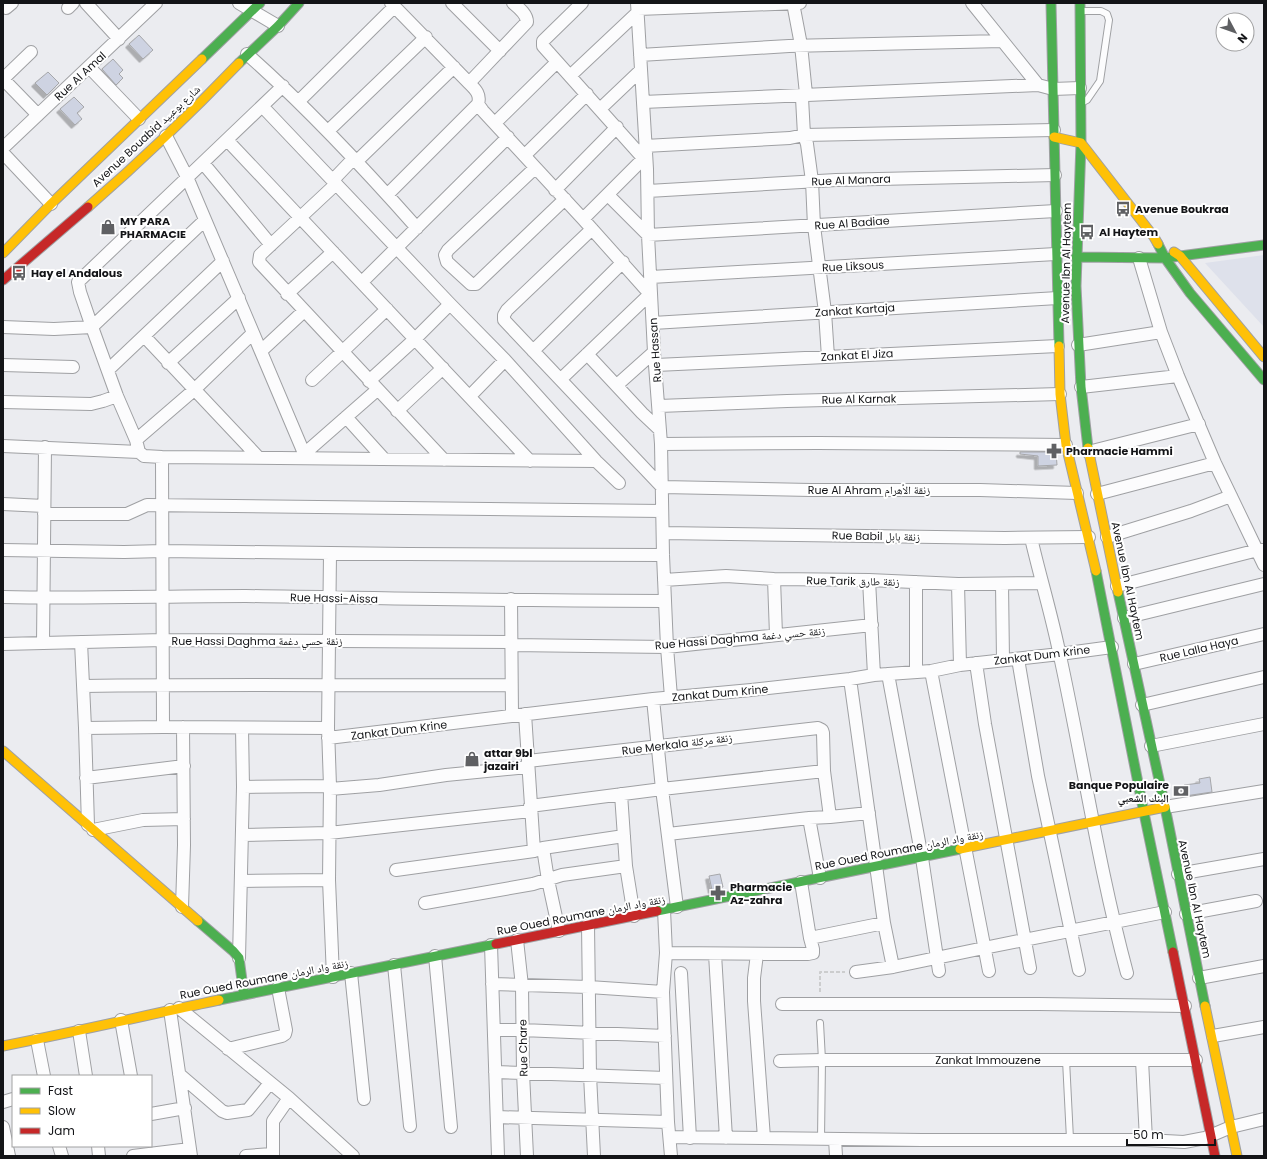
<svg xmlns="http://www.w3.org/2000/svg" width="1267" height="1159" viewBox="0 0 1267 1159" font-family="Poppins,'Noto Naskh Arabic',sans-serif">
<defs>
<filter id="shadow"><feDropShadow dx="-3.5" dy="3.5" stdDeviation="0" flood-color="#0004"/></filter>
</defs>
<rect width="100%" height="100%" fill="#ebecf0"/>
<path fill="#dee1eb" d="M1264 255V327L1205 263Z"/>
<path fill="#ced3e2" stroke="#a6a7aa" filter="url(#shadow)" d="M139 35 153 50 143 59 129 44Z
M113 59 123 70 119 74 123 78 116 85 102 69Z
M48 72 59 83 47 95 35 83Z
M74 97 84 107 77 113 82 119 75 125 60 109Z
M1020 452H1056L1057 465 1038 466V456L1020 454Z
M1210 777 1212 792 1185 796 1184 785 1200 783 1199 779Z
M720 874 723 887 712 890 709 876Z"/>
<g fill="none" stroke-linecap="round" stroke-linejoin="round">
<g stroke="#9fa0a3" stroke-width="8">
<path id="lane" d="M1080 11H1101L1107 14 1109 20 1100 81 1087 100 1083 102
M820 1023 822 1060 821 1139
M1066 1060 1070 1139"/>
</g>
<g stroke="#9fa0a3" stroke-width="14">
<path id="street" d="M86 3 119 39
M239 3 278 26
M391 3 469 83C475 89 481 94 478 104L483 111 583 219 650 294
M452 3 500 51
M582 3 543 41V46L644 159
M637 3 647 169 648 235 654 352 661 444 663 555 667 647 671 697
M793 3 801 45 806 94 802 98 804 135 807 144 812 181 814 226 825 312 828 357
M972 3 1038 85 1053 89 1080 88
M6 8 12 3
M68 8 73 3
M638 9 800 3
M247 54C308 108 363 167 417 228
M640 55 789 46 1002 41
M89 67 139 119
M570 76 638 12
M3 79 38 115
M3 79 31 52
M469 83 527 22C527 14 519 8 513 3
M299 101 395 6
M643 102 1038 85
M262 106 450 304 505 360 596 461 619 483
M600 109 641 70
M495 123 557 62
M328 131 426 37
M166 136 187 177 306 458
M227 140 530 461
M645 146 790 138 804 135 1054 130
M3 148 156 3
M3 153 51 204
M525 155 587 94
M357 161 454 67
M203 163 271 245
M535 168 448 250 445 255 447 262 471 284H476L565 199
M333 180 354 158
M336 184 260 255 259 262 444 460
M555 190 617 127
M648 191 836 180 1055 175
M388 194 478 104
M608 195 648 235 1056 211
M583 219 646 156
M592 229 507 310 504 315V320L662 487 811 490H980L1077 493
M1139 258 1161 332 1178 376 1215 463 1264 565
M651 277 1056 254
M362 282 508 137
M287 294 333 252
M653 323 1058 298
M3 327 54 329 92 327 205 220
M144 336 259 458
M1078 345 1161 332
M261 351 304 311
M533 351 623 262
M587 354 642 413 660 430
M168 363 239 298
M3 365 73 367
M656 365 1058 346
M108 370 223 261
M561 379 651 293
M312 380 342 352 387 309
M369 381 415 339 450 304
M617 385 654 352
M1081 387 1178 376
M470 396 505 360
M3 402 91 404 103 401 117 396
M659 406 787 401 1060 394
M397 411 443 368
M346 417 384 459
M136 440 194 390 253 333
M661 444 818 443 1066 445
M3 446 139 452 144 456 162 457 596 461
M139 452 136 440 117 396 92 327 80 292 78 282 283 86
M1088 452 1199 424
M304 454 377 390
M162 457 163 727
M1097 494 1215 463
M3 504 44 506
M44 514H127L147 505 662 511
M663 533 1005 538 1089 537
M1107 537 1191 511 1231 496
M1031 538C1040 577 1052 616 1060 656 1083 762 1099 869 1127 973
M3 550 124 552 163 551 408 554 663 555
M330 554 328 728 330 786 329 880 333 977
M774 579 776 635
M664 580 726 576 774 579 869 580 958 584 1042 583
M869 580 874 675
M958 584 960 665
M1002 584 1003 660
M1117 586 1258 550H1264
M3 597C84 599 165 596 246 596 386 598 525 601 665 601
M511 599 512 715
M1124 618 1264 584
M81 642 85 728 88 825
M43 643 45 447
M3 644 163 640 511 642
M511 645 667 647 872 625
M1018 659 1038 776 1079 970
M976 663 985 724 1030 968
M1134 664 1264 634
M931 671 989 971
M916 672V582
M888 674 922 858 939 971
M850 679 884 923 893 967
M84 686C226 684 369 686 511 685
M653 699 662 789 677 907
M1142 705 1264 677
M525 714 534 851
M85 728 163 727 328 728
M328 738 653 699 751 690 850 679 874 675 931 671 960 665 1060 654 1112 647
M1151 746 1264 724
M528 761 818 728 822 730 823 733 824 771 830 817
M86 778 184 766
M243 787 330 786
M330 789 379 785 446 775 528 767
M621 794 626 866 634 916
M530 806 662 789 824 771
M1165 807 1264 791
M809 818 820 878
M93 830 143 820 184 819
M668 834 809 818 830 817 869 813
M242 835 329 833 531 811
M543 848 548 880 559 931
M396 870 534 851 543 848 624 836
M1178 874 1264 859
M241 881 329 880
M425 903 533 884 562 875 626 866
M182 907 184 845 183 727
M664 910 666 953 663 992 668 1122 671 1156
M1186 914 1256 901
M588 925 590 1075 594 1156
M810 938 884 923
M517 940 522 986 523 1073 527 1156
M491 945 498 1156
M666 953 808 954 813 953V949L810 938 801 882
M715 954 726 1138
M757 954 754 978V1001L764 1138
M435 956 451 1127
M239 958 243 787 242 728
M394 965 410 1126
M856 972 893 967 984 948 1165 912
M351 973 364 1099
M681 973 690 1138
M1199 978 1264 966
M492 984 589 987 663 992
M782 1004H1039L1185 1006
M179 1008 289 1098 353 1156
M170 1010 191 1156
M121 1020 131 1076
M495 1030H522L665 1036
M79 1031 86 1076
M1213 1036 1264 1027
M37 1040 44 1076
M228 1049 282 1036 285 1034 286 1030 278 988
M1142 1060 1146 1140
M780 1061 822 1060H1196
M495 1072 666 1078
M179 1074 222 1111 227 1113 248 1110 270 1083
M3 1102 13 1099
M151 1114 185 1108
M497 1117 668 1122
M3 1127 9 1156
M670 1137 922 1140H1146L1184 1142 1205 1138 1231 1127 1264 1119
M835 1139 836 1156
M59 1146 62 1156
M98 1146 99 1156
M133 1156 190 1149
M246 1156 272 1154
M273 1156V1121L289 1098"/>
</g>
<g stroke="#9fa0a3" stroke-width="11">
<path id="fast" d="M1051 3 1059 346
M1080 3 1081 143 1076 286 1081 387 1088 448
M202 59 260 3
M239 63 278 26 299 3
M1158 244 1165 258 1190 293 1264 380
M1076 257 1165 258 1264 245
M1096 571 1144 813 1173 952
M1118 592 1165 807 1205 1006
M657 911 960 849
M198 921 233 951 239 958 244 995
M219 1000 496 944"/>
</g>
<g stroke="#9fa0a3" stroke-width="11">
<path id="slow" d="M1054 137 1081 143 1154 237 1158 244
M88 207C141 161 191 113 239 63
M1174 252 1180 256 1264 357
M3 253 51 204 202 59
M1059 346 1060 394 1066 445 1096 571
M1088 448 1118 592
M3 751 198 921
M960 849 1165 807
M1205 1006 1237 1156
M3 1046C75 1032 147 1015 219 1000"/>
</g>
<g stroke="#9fa0a3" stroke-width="11">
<path id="jam" d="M3 280 88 207
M496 944 657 911
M1173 952 1215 1156"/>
</g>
<path stroke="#cccdce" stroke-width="2" stroke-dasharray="4 2" stroke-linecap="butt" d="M820 992V972H845"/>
<use href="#lane" stroke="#fcfcfd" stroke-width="6"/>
<use href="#street" stroke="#fcfcfd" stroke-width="12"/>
<use href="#fast" stroke="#4caf50" stroke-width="9"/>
<use href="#slow" stroke="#ffc107" stroke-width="9"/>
<use href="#jam" stroke="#c62828" stroke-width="9"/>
</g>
<defs>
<g id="bus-bare" transform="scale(1.2)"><path d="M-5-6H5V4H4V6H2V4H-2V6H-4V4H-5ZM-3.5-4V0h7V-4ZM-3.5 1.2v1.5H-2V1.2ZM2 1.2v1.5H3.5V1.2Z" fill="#5f6063" stroke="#fff" stroke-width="2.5" paint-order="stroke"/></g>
<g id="shop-bare" transform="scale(1.2)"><path d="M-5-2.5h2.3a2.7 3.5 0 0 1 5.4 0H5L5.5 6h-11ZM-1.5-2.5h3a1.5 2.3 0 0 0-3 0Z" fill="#5f6063" stroke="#fff" stroke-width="2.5" paint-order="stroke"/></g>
<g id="pharmacy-bare" transform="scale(1.2)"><path d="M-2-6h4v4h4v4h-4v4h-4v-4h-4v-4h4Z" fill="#5f6063" stroke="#fff" stroke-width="2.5" paint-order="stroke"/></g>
<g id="bank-bare" transform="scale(1.2)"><path d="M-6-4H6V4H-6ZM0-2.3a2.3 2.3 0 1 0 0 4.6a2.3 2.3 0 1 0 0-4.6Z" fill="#5f6063" stroke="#fff" stroke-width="2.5" paint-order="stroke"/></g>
</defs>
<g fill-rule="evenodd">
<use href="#bus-bare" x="1123" y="209"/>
<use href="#shop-bare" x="108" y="227"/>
<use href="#bus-bare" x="1087" y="232"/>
<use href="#bus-bare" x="19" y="273"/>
<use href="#pharmacy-bare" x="1054" y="451"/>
<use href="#shop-bare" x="472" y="759"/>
<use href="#bank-bare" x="1181" y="791"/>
<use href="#pharmacy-bare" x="718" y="893"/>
</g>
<g text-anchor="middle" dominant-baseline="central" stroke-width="4" stroke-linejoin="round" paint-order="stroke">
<g font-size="11" fill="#131417" stroke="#fff">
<text transform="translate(80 76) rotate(-43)">Rue Al Amal</text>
<text transform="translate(146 136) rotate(-43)">Avenue Bouabid شارع بوعبيد</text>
<text transform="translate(851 180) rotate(-2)">Rue Al Manara</text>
<text transform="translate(852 223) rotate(-4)">Rue Al Badiae</text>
<text transform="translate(1066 263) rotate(-89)">Avenue Ibn Al Haytem</text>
<text transform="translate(853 266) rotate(-3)">Rue Liksous</text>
<text transform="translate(855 310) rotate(-4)">Zankat Kartaja</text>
<text transform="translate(655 350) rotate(-94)">Rue Hassan</text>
<text transform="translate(857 355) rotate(-3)">Zankat El Jiza</text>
<text transform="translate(859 399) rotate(-1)">Rue Al Karnak</text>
<text x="869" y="490">Rue Al Ahram زنقة الأهرام</text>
<text transform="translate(876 536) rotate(1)">Rue Babil زنقة بابل</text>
<text transform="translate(853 581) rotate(1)">Rue Tarik زنقة طارق</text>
<text transform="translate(1128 581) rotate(78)">Avenue Ibn Al Haytem</text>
<text transform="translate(334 598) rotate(1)">Rue Hassi-Aissa</text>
<text transform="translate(740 638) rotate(-5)">Rue Hassi Daghma زنقة حسي دغمة</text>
<text x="257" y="641">Rue Hassi Daghma زنقة حسي دغمة</text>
<text transform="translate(1199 649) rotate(-13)">Rue Lalla Haya</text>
<text transform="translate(1042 655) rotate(-7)">Zankat Dum Krine</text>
<text transform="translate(720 693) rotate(-5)">Zankat Dum Krine</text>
<text transform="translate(399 730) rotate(-7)">Zankat Dum Krine</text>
<text transform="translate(677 744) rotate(-7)">Rue Merkala زنقة مركلة</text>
<text transform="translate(899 850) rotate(-11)">Rue Oued Roumane زنقة واد الرمان</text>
<text transform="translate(1195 899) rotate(78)">Avenue Ibn Al Haytem</text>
<text transform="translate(581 915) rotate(-11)">Rue Oued Roumane زنقة واد الرمان</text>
<text transform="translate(264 979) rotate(-11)">Rue Oued Roumane زنقة واد الرمان</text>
<text transform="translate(523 1048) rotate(-91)">Rue Chare</text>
<text x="988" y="1060">Zankat Immouzene</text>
</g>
<g font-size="11" font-weight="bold" fill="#131417" stroke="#fff" text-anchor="start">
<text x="1135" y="209">Avenue Boukraa</text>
<text x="120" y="221">MY PARA<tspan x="120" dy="13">PHARMACIE</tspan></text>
<text x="1099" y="232">Al Haytem</text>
<text x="31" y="273">Hay el Andalous</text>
<text x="1066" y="451">Pharmacie Hammi</text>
<text x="484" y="753">attar 9bl<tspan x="484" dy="13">jazairi</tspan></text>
<text x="1169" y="785" text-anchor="end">Banque Populaire<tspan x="1169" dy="13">البنك الشعبي</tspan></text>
<text x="730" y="887">Pharmacie<tspan x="730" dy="13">Az-zahra</tspan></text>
</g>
</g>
<rect width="1267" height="1159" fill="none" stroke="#131417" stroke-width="8"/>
<rect x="12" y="1075" width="140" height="72" fill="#ffffff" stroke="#a1a1a2"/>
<rect x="20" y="1088" width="20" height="6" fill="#4caf50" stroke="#a1a1a2"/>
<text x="48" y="1095" font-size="12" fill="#131417">Fast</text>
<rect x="20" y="1108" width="20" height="6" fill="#ffc107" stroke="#a1a1a2"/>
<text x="48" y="1115" font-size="12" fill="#131417">Slow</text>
<rect x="20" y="1128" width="20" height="6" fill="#c62828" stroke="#a1a1a2"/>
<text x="48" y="1135" font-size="12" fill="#131417">Jam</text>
<g transform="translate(1235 32) rotate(131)"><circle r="19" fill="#ffffff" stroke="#a1a1a2"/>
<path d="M0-3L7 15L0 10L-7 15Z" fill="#5f6063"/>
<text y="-6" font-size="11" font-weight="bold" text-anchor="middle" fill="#131417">N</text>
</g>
<path d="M1127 1139v6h88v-6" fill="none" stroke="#131417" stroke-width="2"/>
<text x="1133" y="1139" font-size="12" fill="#131417" stroke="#ffffff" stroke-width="3" paint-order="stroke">50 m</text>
</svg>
